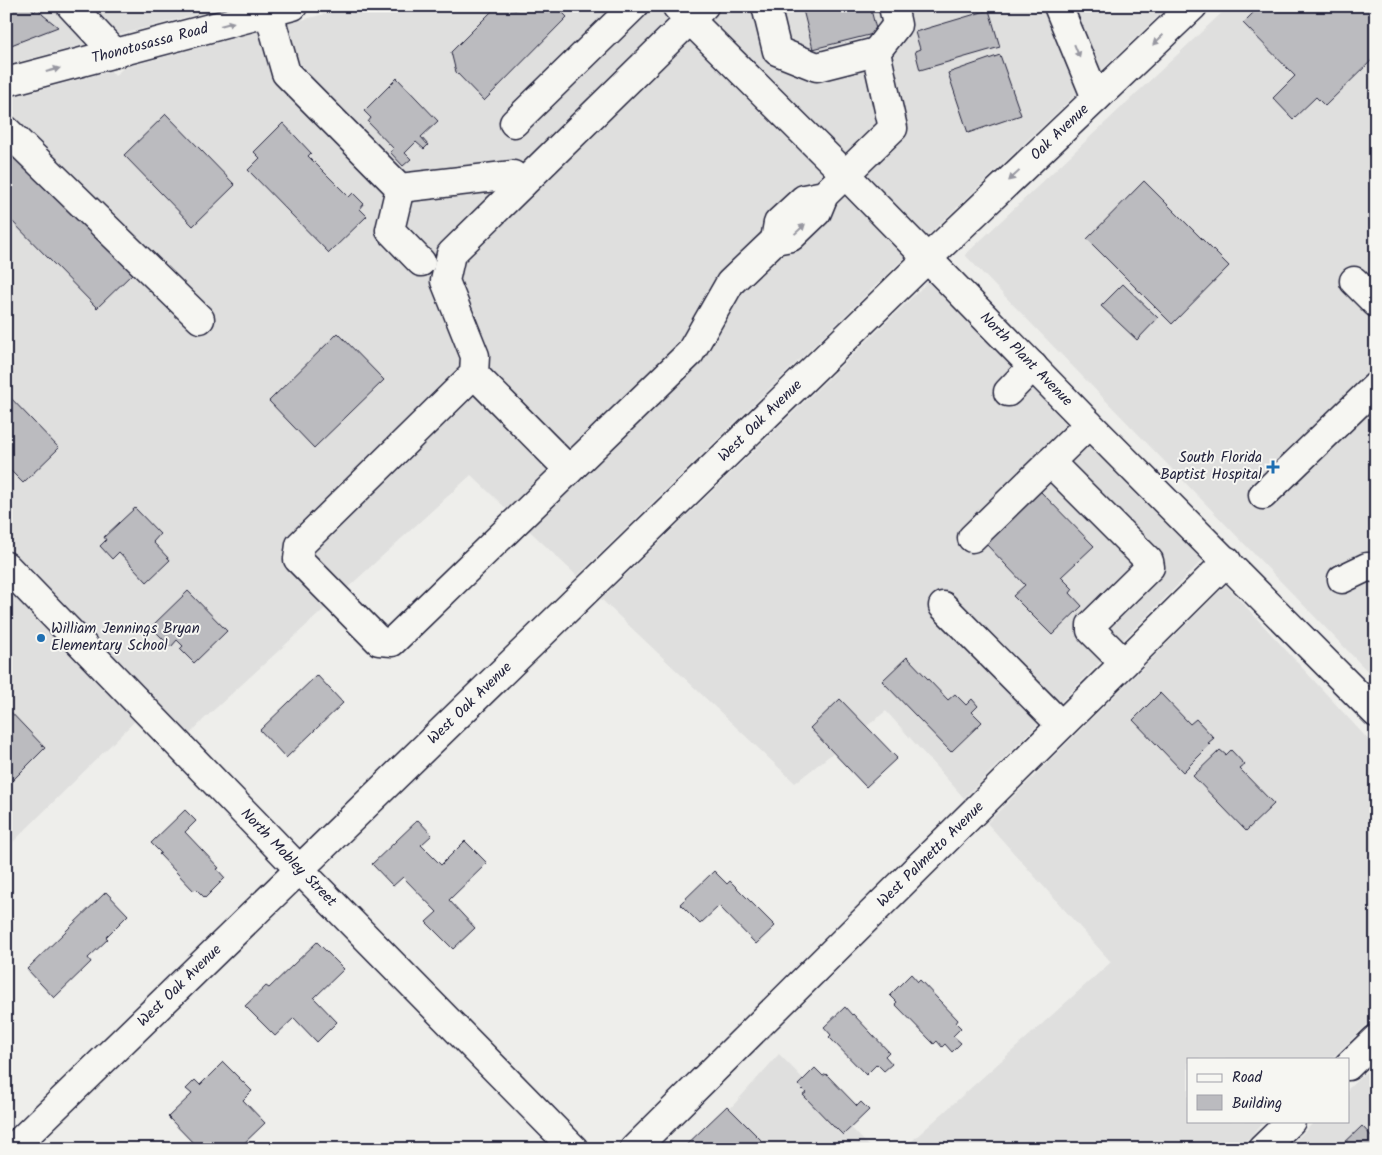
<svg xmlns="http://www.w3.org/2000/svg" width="1382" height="1155" viewBox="0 0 1382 1155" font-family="Kalam,sans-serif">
<rect width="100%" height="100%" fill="#eeeeeb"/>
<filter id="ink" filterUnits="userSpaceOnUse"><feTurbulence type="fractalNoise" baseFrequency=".02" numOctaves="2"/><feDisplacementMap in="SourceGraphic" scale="10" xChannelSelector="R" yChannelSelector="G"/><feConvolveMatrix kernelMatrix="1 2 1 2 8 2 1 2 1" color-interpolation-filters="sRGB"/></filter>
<g filter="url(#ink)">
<path fill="#dfdfde" d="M6 6H51L86 44 6 65Z
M91 6H228L118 35Z
M354 6H656L905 257 577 576 471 475 205 718 190 734 6 544V99L111 71 115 76 123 68Z
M698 6H1169L927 236Z
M1229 6H1376V680L965 255Z
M929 281 1203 560 964 798 886 711 795 783 601 599Z
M6 566 146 710 6 849Z
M1226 585 1376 748V1016L1331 1059H1188V1121H1266L1238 1149H903L1111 962 987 823Z
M779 1054 872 1149H694Z
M1376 1063V1149H1287L1315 1121H1348V1089Z"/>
<path fill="#bbbbbf" stroke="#22223b" d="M6 6H30L34 12 38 8 43 15 58 27 6 47Z
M497 6 516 10 520 6H556L567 17 484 101 456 72 451 52Z
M802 6H870L877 33 813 49Z
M1260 6H1356L1361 11 1365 6H1369L1376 13V56L1325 106 1316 97 1293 119 1273 98 1295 76 1243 23Z
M989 10 1000 47 920 70 915 51 920 49 915 32Z
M1000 55 1021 115 968 133 948 73Z
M397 78 438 121 421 137 428 145 424 149 416 142 405 153 411 159 403 166 390 152 394 149 368 122 371 118 364 111Z
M166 114 235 185 193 226 124 155Z
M283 123 311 153 308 156 349 197 353 193 364 204 360 209 367 216 329 253 248 170 260 158 254 152Z
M6 139 134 272 97 308 6 215Z
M1144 181 1229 266 1172 324 1087 239Z
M1123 284 1158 318 1137 340 1101 306Z
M338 333 384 380 314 448 269 401Z
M6 393 59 448 23 483 6 466Z
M1040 491 1094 546 1061 577 1073 589 1070 593 1082 606 1052 635 1013 596 1025 585 986 544Z
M135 508 160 534 153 542 170 560 147 582 119 552 112 559 100 546 106 540 104 537Z
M188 591 227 631 194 663 180 649 183 646 177 640 171 647 151 627Z
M907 657 948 700 955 694 966 705 972 699 978 706 972 712 982 722 951 752 882 681Z
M317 675 343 703 286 758 260 730Z
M1160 693 1190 724 1196 719 1214 738 1208 743 1210 745 1183 772 1133 720Z
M840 699 897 758 866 787 810 728Z
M6 707 45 748 6 787Z
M1220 750 1226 755 1231 750 1245 765 1240 769 1274 804 1246 831 1193 776Z
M185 810 196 821 185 832 219 868 217 869 225 878 205 898 196 889 194 891 159 854 161 853 151 843Z
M418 820 432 835 421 845 441 865 465 841 487 863 449 900 475 928 453 949 426 922 437 912 403 877 393 886 372 864Z
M714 871 727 884 730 881 775 926 756 944 719 906 700 924 680 904Z
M106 892 128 915 106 937 108 939 88 958 91 962 54 998 27 969Z
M317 942 344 969 314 998 337 1022 317 1042 294 1018 275 1036 245 1006 266 986 269 988Z
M911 974 918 982 920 980 958 1020 956 1023 961 1028 953 1036 961 1043 952 1052 945 1044 942 1047 937 1041 934 1044 895 1004 897 1002 890 995Z
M845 1007 852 1015 853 1014 889 1052 885 1056 892 1064 884 1071 877 1064 866 1075 829 1037 831 1035 824 1027Z
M223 1062 252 1091 243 1100 265 1123 238 1149H199L168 1117 192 1094 186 1089 195 1080 200 1085Z
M815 1068 823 1076 826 1074 857 1106 861 1102 869 1110 843 1135 835 1127H834L803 1095 806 1093 798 1085Z
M727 1106 761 1140 752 1149H682Z
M1362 1126 1376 1141V1149H1338Z"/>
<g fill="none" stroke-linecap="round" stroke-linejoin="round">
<g stroke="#22223b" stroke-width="31">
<g id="minor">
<path d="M71 6 115 53"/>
<path d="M704 6 451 254 445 281 475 356 474 374 300 545 298 559 379 641 392 642 690 353 730 283 775 240"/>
<path d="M766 6 777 51 817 67 876 52"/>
<path d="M1058 6 1096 98"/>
<path id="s1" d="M677 7 835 164 1089 424 1376 713"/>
<path d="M269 13 286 73 400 188 513 175 522 184"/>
<path d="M514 123 634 6"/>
<path d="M6 130 200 319"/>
<path d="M400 188 390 230 421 262"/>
<path d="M824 195 804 199 778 223 775 240 791 237 817 212 824 195 893 128 876 52 897 25 893 6"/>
<path d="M1354 281 1376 303"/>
<path d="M474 374 569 470"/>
<path d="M1008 392 1033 366"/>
<path d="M1089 424 1050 462 1149 561 1150 567 1091 625V630L1124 663"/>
<path d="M1263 495 1376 386"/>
<path d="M972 538 1050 462"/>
<path id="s2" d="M6 566 299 869 574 1149"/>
<path d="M1342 579 1367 567 1376 568"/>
<path d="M943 606 1061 725"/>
<path id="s3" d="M12 1149 928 258 1193 6"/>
<path id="s4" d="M634 1149 1227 561"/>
</g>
</g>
<g stroke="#22223b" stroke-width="31">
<g id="major">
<path id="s5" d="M6 82 293 6"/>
<path d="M1348 1066 1376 1039"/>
<path d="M1262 1149 1291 1121"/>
</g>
</g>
<use href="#minor" stroke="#f6f6f2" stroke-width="28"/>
<use href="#major" stroke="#f6f6f2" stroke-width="28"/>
</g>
<defs><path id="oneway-solid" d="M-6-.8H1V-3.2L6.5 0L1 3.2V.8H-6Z" transform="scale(1.25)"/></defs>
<g fill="#9797a0">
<use href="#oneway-solid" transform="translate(227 24) rotate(-15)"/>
<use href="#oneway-solid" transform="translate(1158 40) rotate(136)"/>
<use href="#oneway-solid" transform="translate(1077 51) rotate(68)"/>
<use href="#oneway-solid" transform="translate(53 70) rotate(-15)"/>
<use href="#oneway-solid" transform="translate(1014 176) rotate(137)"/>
<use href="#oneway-solid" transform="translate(800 229) rotate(-43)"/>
</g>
</g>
<g fill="#1f6fb2" stroke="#f6f6f2" stroke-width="2">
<path d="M1270.5 459.5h5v5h5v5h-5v5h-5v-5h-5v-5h5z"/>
<circle cx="41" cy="638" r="5"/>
</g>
<g text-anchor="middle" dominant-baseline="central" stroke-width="4" stroke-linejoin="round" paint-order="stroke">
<g font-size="15" fill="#22223b" stroke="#f6f6f2">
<text stroke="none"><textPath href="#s5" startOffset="149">Thonotosassa Road</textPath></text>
<text stroke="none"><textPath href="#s3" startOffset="1460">Oak Avenue</textPath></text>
<text stroke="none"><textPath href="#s1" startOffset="496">North Plant Avenue</textPath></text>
<text stroke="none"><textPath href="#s3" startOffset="1044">West Oak Avenue</textPath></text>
<text stroke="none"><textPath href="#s3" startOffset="639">West Oak Avenue</textPath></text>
<text stroke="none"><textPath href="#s4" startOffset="418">West Palmetto Avenue</textPath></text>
<text stroke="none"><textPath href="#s2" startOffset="406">North Mobley Street</textPath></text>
<text stroke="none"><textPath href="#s3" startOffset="234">West Oak Avenue</textPath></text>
</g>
<g font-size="15" fill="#22223b" stroke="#f6f6f2" text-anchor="end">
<text x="1262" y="458">South Florida<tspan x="1262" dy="17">Baptist Hospital</tspan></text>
<text x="51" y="629" text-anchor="start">William Jennings Bryan<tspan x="51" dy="17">Elementary School</tspan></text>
</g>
</g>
<rect width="1382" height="1155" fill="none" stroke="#f6f6f2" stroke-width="25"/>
<rect x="12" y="12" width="1357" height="1130" fill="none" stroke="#22223b" stroke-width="2" filter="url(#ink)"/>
<rect x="1187" y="1058" width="162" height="65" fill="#f6f6f2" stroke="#a1a1a9"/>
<rect x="1197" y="1074" width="25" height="8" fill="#f6f6f2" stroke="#a1a1a9"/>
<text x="1232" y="1082" font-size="15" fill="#22223b">Road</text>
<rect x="1197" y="1095" width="25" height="15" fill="#bbbbbf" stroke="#a1a1a9"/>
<text x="1232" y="1108" font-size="15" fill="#22223b">Building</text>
</svg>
